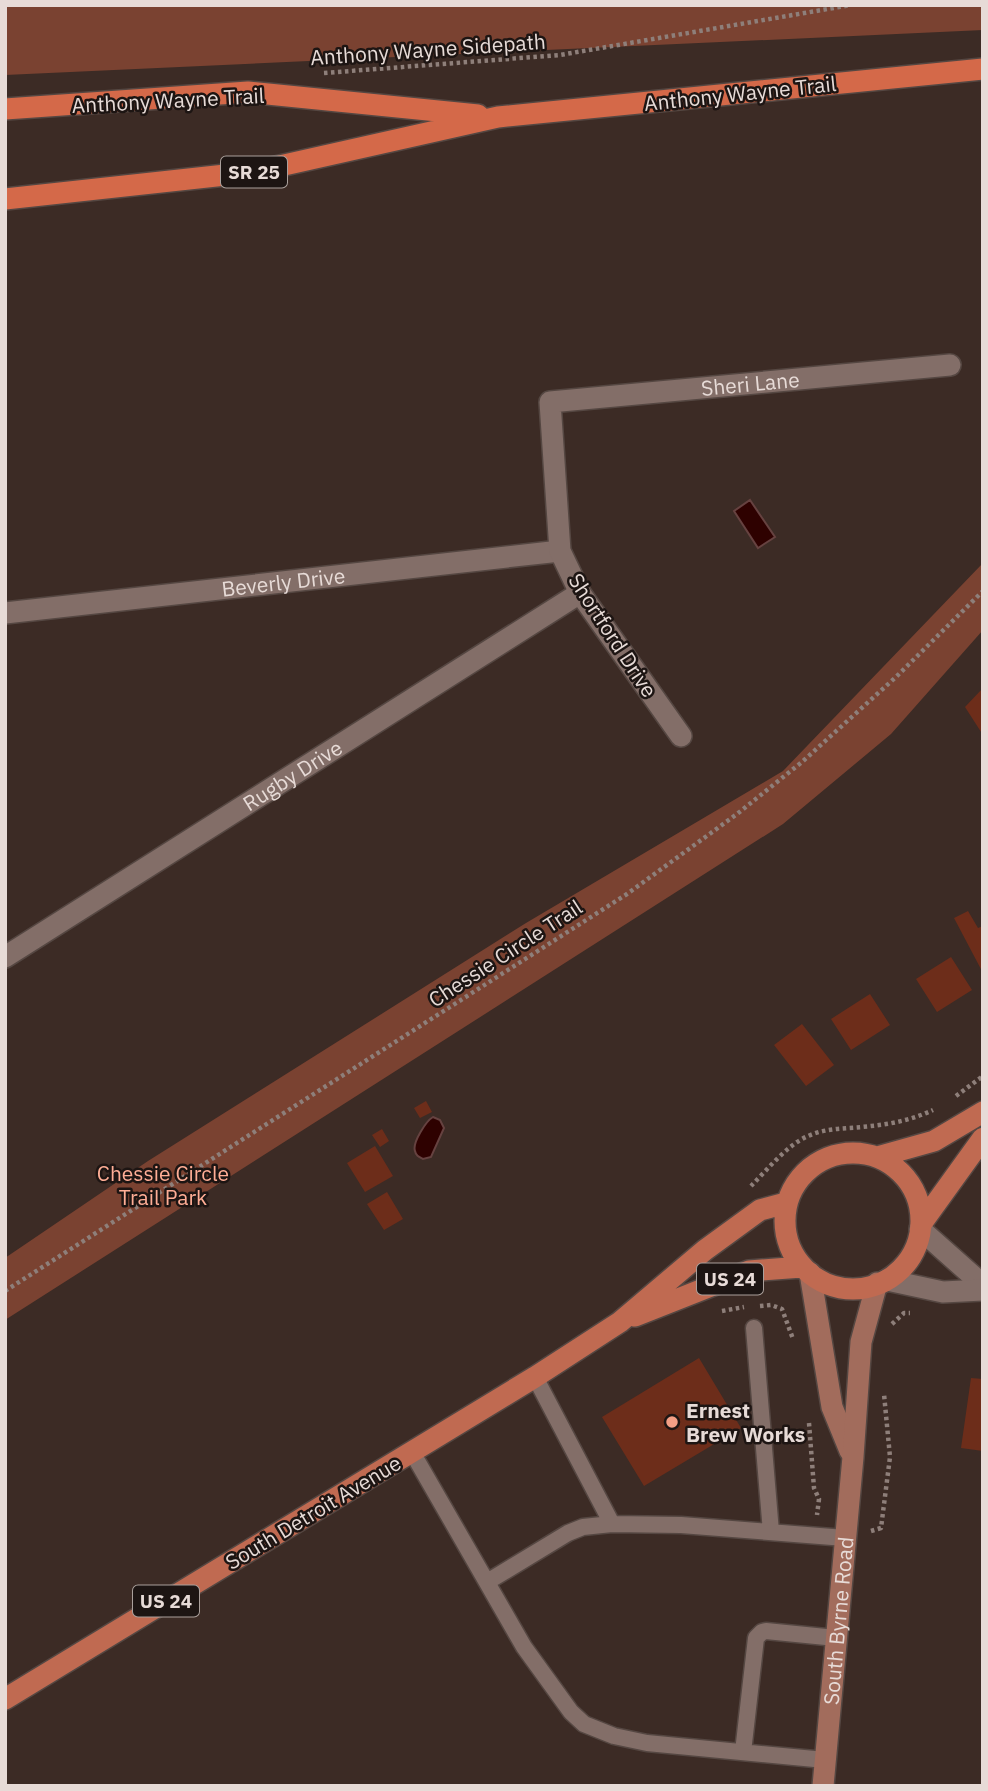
<svg xmlns="http://www.w3.org/2000/svg" width="988" height="1791" viewBox="0 0 988 1791" font-family="'IBM Plex Sans',sans-serif">
<rect width="100%" height="100%" fill="#3c2b25"/>
<path fill="#7a4231" d="M5 5H983V30L5 75Z
M983 563V630L891 734 783 824 5 1320V1258L148 1161 526 923 783 771Z"/>
<path fill="#2e0100" stroke="#664240" stroke-width="2" d="M750 500 775 537 758 548 734 511Z
M433 1117 440 1120 444 1128 431 1157 423 1159C419 1157 416 1156 415 1151 412 1143 426 1121 433 1117Z"/>
<path fill="#6d2d1a" d="M983 688V735L965 707Z
M968 911 978 928 983 926V973L954 918Z
M951 957 972 990 937 1012 916 979Z
M870 994 890 1025 851 1050 831 1019Z
M802 1024 834 1065 806 1086 774 1045Z
M426 1101 432 1112 420 1118 414 1108Z
M382 1129 389 1141 380 1147 372 1135Z
M375 1146 393 1176 365 1192 347 1163Z
M387 1192 403 1219 384 1230 367 1204Z
M699 1358 741 1428 644 1486 602 1417Z
M971 1378 983 1379V1451L961 1448Z"/>
<g fill="none" stroke-linecap="round" stroke-linejoin="round">
<g stroke="#554742" stroke-width="19">
<path id="service" d="M754 1328 771 1532
M535 1377 612 1524
M412 1452 524 1647 571 1712 584 1724 614 1736 647 1743 825 1760
M487 1582 568 1533 583 1527 612 1524 681 1525 845 1538
M743 1752 756 1638 762 1632 766 1631 836 1638"/>
</g>
<g stroke="#554742" stroke-width="24">
<g id="minor">
<path id="s1" d="M5 613 560 551"/>
<path id="s2" d="M681 736 580 593 560 551 550 402 950 365"/>
<path id="s3" d="M5 957 580 593"/>
<path d="M920 1229 983 1285"/>
<path d="M887 1280 943 1292 983 1290"/>
</g>
</g>
<g stroke="#554742" stroke-width="24">
<g id="secondary">
<path d="M810 1273 832 1407 850 1451"/>
<path id="s4" d="M823 1786 853 1457 861 1342 877 1283"/>
</g>
</g>
<g stroke="#554742" stroke-width="24">
<path id="primary" d="M785 1221a68 68 0 1 1 136 0a68 68 0 1 1-136 0Z
M877 1157 934 1141 983 1112
M921 1224 983 1138
M635 1316 749 1271 802 1267
M5 1699 535 1377 620 1322 705 1250 760 1210 786 1203"/>
</g>
<g stroke="#554742" stroke-width="24">
<path id="trunk" d="M5 109 248 92 478 115
M5 199 253 172 498 117 983 69"/>
</g>
<path stroke="#8e7f7a" stroke-width="4.5" stroke-dasharray="3.5 3.5" stroke-linecap="butt" d="M324 73 560 55 851 5
M956 1096 983 1076
M751 1186C767 1170 787 1145 808 1136 828 1127 849 1129 871 1126 892 1124 914 1119 933 1110
M5 1291 627 894 737 814 802 762 896 677 983 591
M760 1306 771 1305 782 1309 793 1339
M722 1311 744 1307
M892 1324 904 1313H910
M809 1423 814 1488 819 1499 817 1515
M871 1531 881 1528 890 1457 884 1394"/>
<use href="#service" stroke="#836e68" stroke-width="16"/>
<use href="#minor" stroke="#836e68" stroke-width="21"/>
<use href="#secondary" stroke="#a26c5c" stroke-width="21"/>
<use href="#primary" stroke="#c06a51" stroke-width="21"/>
<use href="#trunk" stroke="#d46949" stroke-width="21"/>
</g>
<circle fill="#f39f85" stroke="#1d1513" stroke-width="2.5" cx="672" cy="1422" r="7"/>
<g text-anchor="middle" dominant-baseline="central" stroke-width="5" stroke-linejoin="round" paint-order="stroke">
<g fill="#1d1513" stroke="#aaa09c" stroke-width="2">
<rect x="221" y="156.5" width="66" height="31" rx="5"/>
<rect x="697" y="1263.5" width="66" height="31" rx="5"/>
<rect x="133" y="1585.5" width="66" height="31" rx="5"/>
</g>
<g font-size="19" font-weight="bold" fill="#e7dbd7">
<text x="254" y="172">SR 25</text>
<text x="730" y="1279">US 24</text>
<text x="166" y="1601">US 24</text>
</g>
<g font-size="21" fill="#e7dbd7" stroke="#1d1513">
<text transform="translate(428 49) rotate(-4)">Anthony Wayne Sidepath</text>
<text transform="translate(740 93) rotate(-6)">Anthony Wayne Trail</text>
<text transform="translate(168 100) rotate(-3)">Anthony Wayne Trail</text>
<text stroke="none"><textPath href="#s2" startOffset="572">Sheri Lane</textPath></text>
<text stroke="none"><textPath href="#s1" startOffset="280">Beverly Drive</textPath></text>
<text transform="translate(613 635) rotate(57)">Shortford Drive</text>
<text stroke="none"><textPath href="#s3" startOffset="340">Rugby Drive</textPath></text>
<text transform="translate(505 953) rotate(-33)">Chessie Circle Trail</text>
<text transform="translate(313 1512) rotate(-31)">South Detroit Avenue</text>
<text stroke="none"><textPath href="#s4" startOffset="166">South Byrne Road</textPath></text>
</g>
<g font-size="21" fill="#ffae96" stroke="#1d1513">
<text x="163" y="1173">Chessie Circle<tspan x="163" dy="24">Trail Park</tspan></text>
</g>
<g font-size="21" font-weight="bold" fill="#e7dbd7" stroke="#1d1513" text-anchor="start">
<text x="686" y="1410">Ernest<tspan x="686" dy="24">Brew Works</tspan></text>
</g>
</g>
<rect width="988" height="1791" fill="none" stroke="#e7dbd7" stroke-width="14"/>
</svg>
